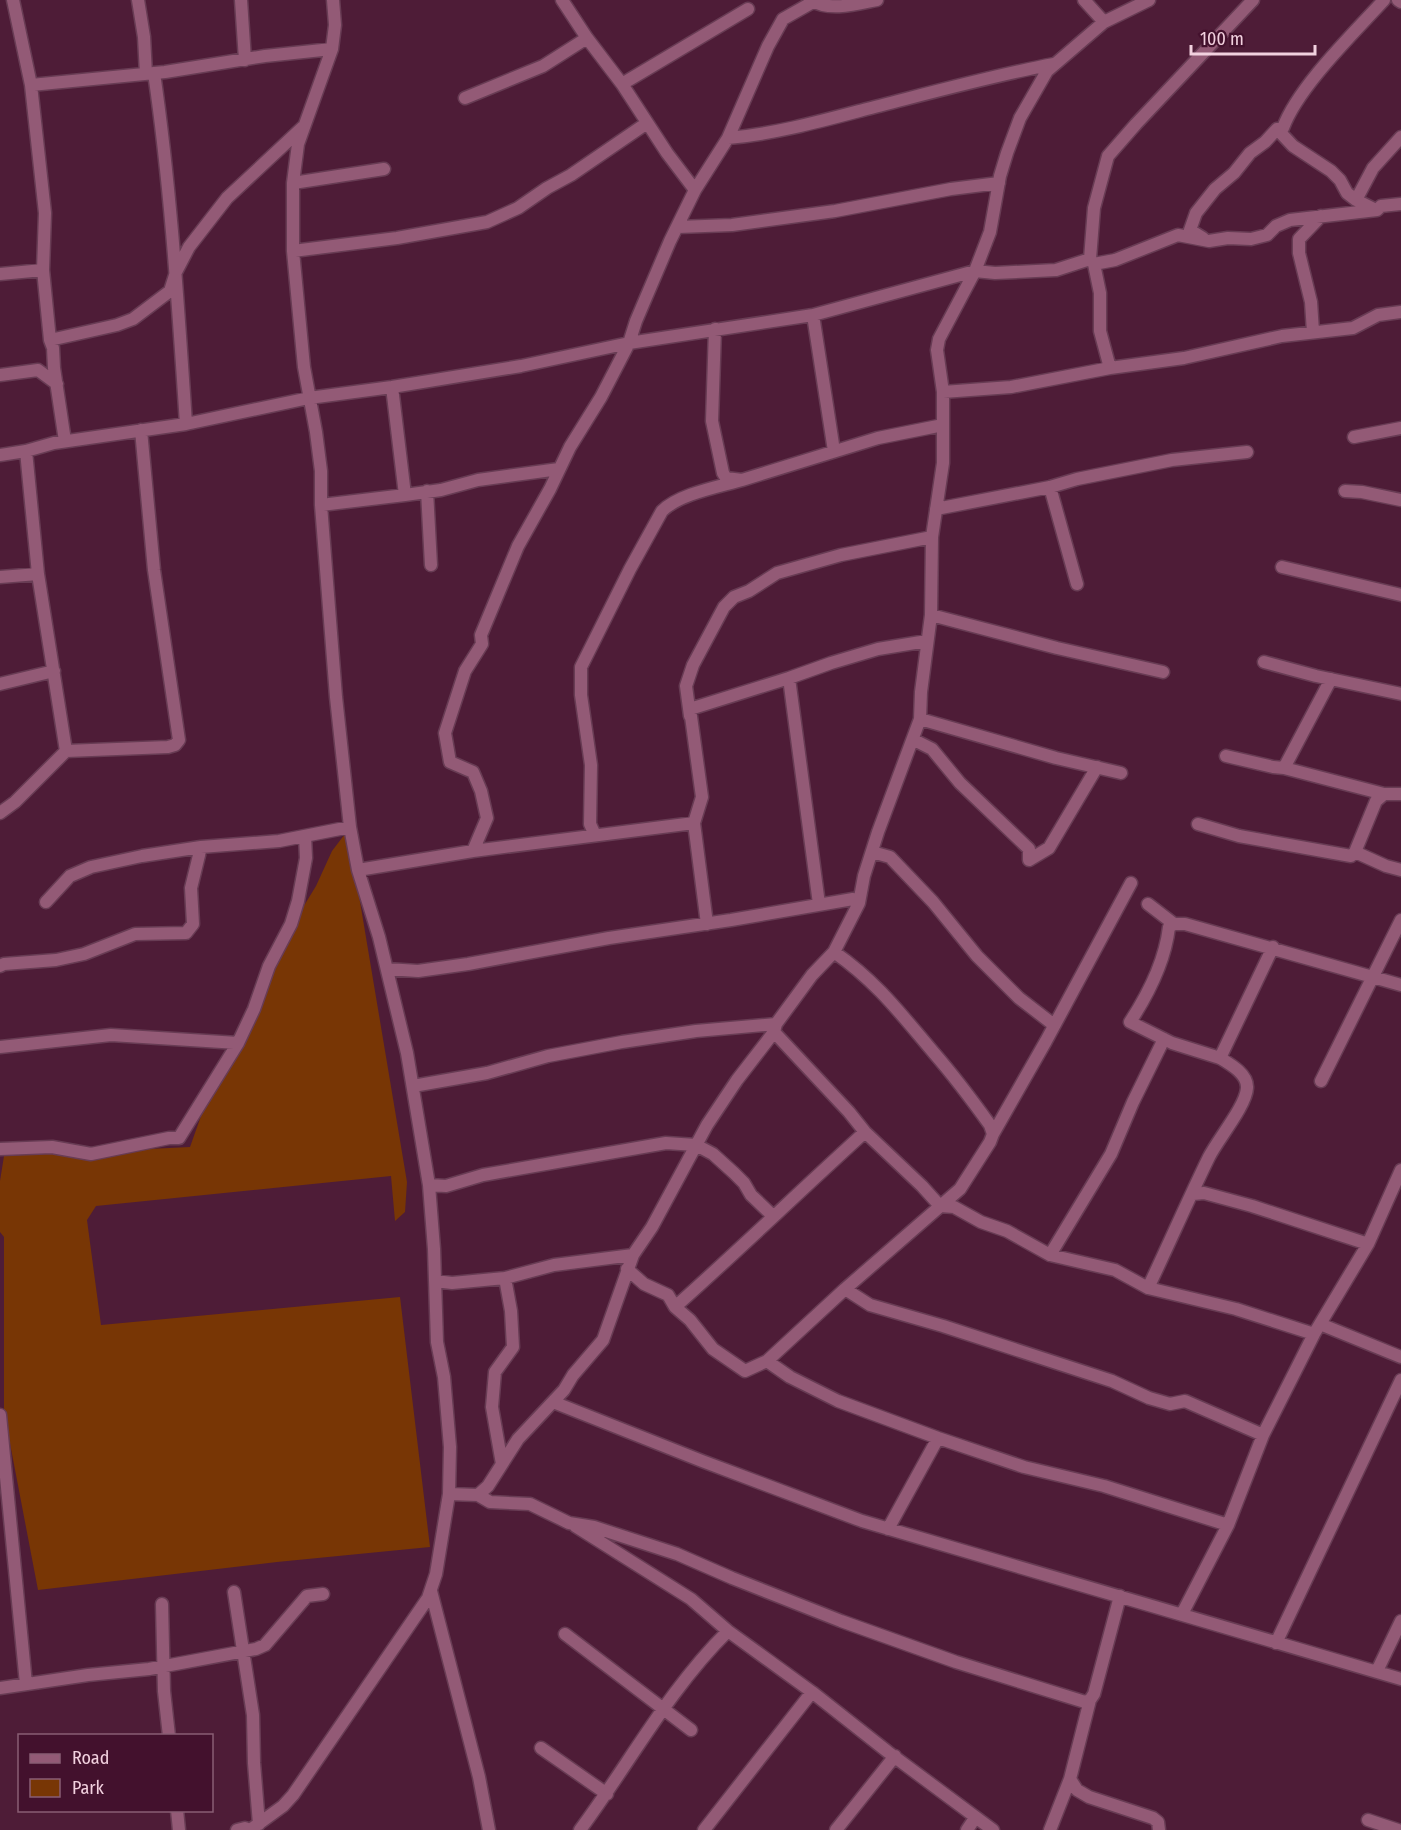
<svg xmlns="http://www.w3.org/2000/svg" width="1401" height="1830" viewBox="0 0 1401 1830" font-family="'Fira Sans Condensed',sans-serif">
<rect width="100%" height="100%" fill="#4e1c37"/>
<path fill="#783605" d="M348 830 407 1182 405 1212 395 1221 391 1176 96 1206 87 1220 101 1325 400 1297 430 1547 277 1562 38 1590 4 1412V1237L0 1232V1181L4 1156 190 1147 206 1102 264 1000 283 940 316 886 332 851Z"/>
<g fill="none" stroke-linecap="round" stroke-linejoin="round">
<g stroke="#683c54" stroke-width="15">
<path id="minor" d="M13 0 31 85 45 213 43 270 50 340 53 348 54 368 65 441
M138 0 144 37 146 74
M241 0 245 60
M562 0 587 38 622 84 667 153 695 190
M811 0C829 12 857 4 877 0
M1084 0 1104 22
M1398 0 1401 2
M154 73C171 189 178 306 186 424
M622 84 748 9
M31 85 165 72 265 56 332 49
M465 98 543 66 587 38
M728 138C774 134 818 122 863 110 926 94 990 76 1054 64
M293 183 384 169
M1356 200 1373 168 1401 137
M1376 210 1356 200 1347 193 1340 180 1331 171 1293 146 1277 129 1283 128C1298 87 1353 34 1384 0
M678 227 732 225 835 211 951 189 999 183
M1203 238 1190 230 1196 213 1215 189 1234 173 1250 153 1265 142 1277 129
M293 251 397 238 487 222 518 208 547 188 571 175 647 123
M1090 259 1094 208 1108 156 1136 124 1253 0
M1094 264 1100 293V331L1110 368
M0 274 43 270
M813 315 834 451
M715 329 712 421 723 473 726 478 742 480 878 438 943 425
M1313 332 1311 302 1299 253V239L1321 216
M50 340 117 325 133 319 170 291 176 272 189 247 227 198 303 127
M0 375 38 370 57 384
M392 387 405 495
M943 392 1011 387 1110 368 1184 358 1282 336 1353 328 1378 315 1401 312
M1354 437 1401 428
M26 451 38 574 66 751
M0 455 26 451 54 443 186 424 309 398 392 387 521 366 629 343 813 315 975 271 995 273 1056 270 1090 259 1094 264 1115 260 1178 235 1209 241 1228 238 1251 239 1267 235 1276 226 1290 220 1377 210 1381 206 1401 204
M1050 487 1077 584
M427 491 431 565
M1345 491 1362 492 1401 500
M321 505 405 495 441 490 478 480 559 469
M936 509 1050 487 1077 479 1172 460 1247 452
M1282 567 1401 595
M0 577 38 574
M931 615 1057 648 1163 672
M1264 662 1316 676 1401 694
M789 678 819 904
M0 684 54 671
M690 716 686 686 693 665 724 607 734 597 749 591 777 573 841 555 932 537
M920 719 1056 758 1121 773
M914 740 932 749 960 783 1029 849V860L1049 848 1097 767
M1226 756 1273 767 1284 768 1331 679
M1284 768 1384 794
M0 813 15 802 66 751 168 747 175 745 179 740 154 570 141 430
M1198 824 1239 836 1351 856 1355 852 1376 801 1384 794H1401
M595 835 590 824 591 765 581 695V667L630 569 662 511C679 494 718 487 742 480
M473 851 487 818 481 791 473 772 450 762 445 733 465 671 482 644 481 635 518 546 550 489 570 447 601 397 629 343 636 321 670 241 695 190 728 138 768 46 783 19 813 2
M872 852 890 857 933 902 977 956 1019 998 1054 1025
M1355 852 1386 866 1401 870
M358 870 473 851 694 823
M46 902 70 876 91 867 142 856 201 847 279 841 350 827
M1148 904 1174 924
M707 924 694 823 702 797 690 709 789 678 831 663 878 649 927 641
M1273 947 1220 1058 1172 1043 1130 1022C1149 993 1165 962 1169 927L1174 924H1185L1401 985
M0 966 4 964 56 960 84 954 135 934 186 933 193 924 191 888 201 847
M387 969 418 971 468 964 609 938 731 920 853 899 859 903
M774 1032 849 1112 865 1132 922 1186 940 1206 954 1207 981 1222 1007 1231 1050 1255 1115 1270 1148 1288 1236 1309 1314 1334
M0 1047 111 1035 238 1043
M1321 1081 1401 920
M413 1086 487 1073 548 1056 622 1042 696 1031 776 1024
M993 1134 1046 1041 1131 883
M0 1149 52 1147 91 1154 169 1138H179L238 1043 254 1009 269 966 291 924 298 901 306 858 305 836
M429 1185 446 1186 483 1175 666 1143 696 1145 713 1154 734 1173 744 1183 751 1195 773 1216
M1193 1194 1204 1193 1252 1206 1368 1244
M1050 1255 1111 1154 1133 1102 1164 1039
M627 1269 644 1284 668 1295 675 1307 690 1320 713 1349 745 1371 767 1361 790 1377 838 1401 938 1438 1024 1467 1104 1486 1228 1525
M435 1281 452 1283 505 1278 554 1265 633 1255
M1148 1288C1169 1244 1188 1200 1209 1157 1218 1139 1246 1106 1247 1088 1248 1074 1230 1064 1220 1058
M845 1289 870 1305 943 1326 1112 1381 1149 1398 1170 1404 1185 1401 1263 1435
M675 1307C739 1250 801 1190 865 1132
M1320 1324 1401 1357
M767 1361 845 1289 960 1189 990 1142 993 1134 990 1125C972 1100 954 1076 934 1053 900 1013 877 982 834 952
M553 1402 702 1461 862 1521 1401 1679
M0 1415 26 1684
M502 1464 492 1407 495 1372 513 1347 511 1311 505 1278
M449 1494 478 1495 488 1486 518 1439 564 1390 573 1375 603 1340 633 1255 652 1227 707 1125 737 1080 774 1032 776 1024 812 975 834 952 859 903 864 876 878 832 920 719 921 692 931 615 932 537 943 463V392L937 350 939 339 975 271 990 232 1000 176 1007 153 1020 118 1047 71 1104 22 1149 0
M478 1495 490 1502 530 1504 569 1523 594 1527 677 1554 732 1578 841 1621 956 1662 1085 1702 1090 1700 1094 1694 1120 1596
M575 1526 691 1599 728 1631 812 1692 888 1752 993 1830
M888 1529 938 1438
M431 1591 479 1777 489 1830
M234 1592 253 1715 254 1763 259 1824
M162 1604 164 1691 169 1736
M1182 1614 1228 1525 1263 1435 1314 1334 1368 1244 1401 1170
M565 1634 691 1730
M1276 1643 1401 1380
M1377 1671 1401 1621
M0 1688 88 1675 149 1669 256 1649 265 1645 307 1596 323 1594
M1090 1700 1070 1779 1077 1790 1089 1797 1153 1818 1158 1822 1159 1830
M541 1748 607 1794
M177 1810 179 1830
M1368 1820 1398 1830
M237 1830 245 1828 250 1830
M250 1830 283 1806 293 1795 428 1598 436 1574 449 1494 450 1447 444 1377 437 1342 434 1249 429 1185 407 1053 379 937 358 870 350 827 336 697 321 505V471L316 432 304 367 293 251V183L298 144 332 49 335 25 333 0
M580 1830C629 1764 669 1689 728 1631
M704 1830 812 1692
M836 1830 895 1756
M967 1830 975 1818
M1050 1830 1070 1779"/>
</g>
<use href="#minor" stroke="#935a76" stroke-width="12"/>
</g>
<rect x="18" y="1734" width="195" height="78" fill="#43112d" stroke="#895e74" stroke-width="1.5"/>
<rect x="30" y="1754" width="30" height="9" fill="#935a76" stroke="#895e74" stroke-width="1.5"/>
<text x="72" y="1764" font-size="18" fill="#f2d1df">Road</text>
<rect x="30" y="1779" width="30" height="18" fill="#783605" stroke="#895e74" stroke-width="1.5"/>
<text x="72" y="1794" font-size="18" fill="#f2d1df">Park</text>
<path d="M1191 45v9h124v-9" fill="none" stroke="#f2d1df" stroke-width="3"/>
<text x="1200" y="45" font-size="18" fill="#f2d1df" stroke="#43112d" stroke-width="4.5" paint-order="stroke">100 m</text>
</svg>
